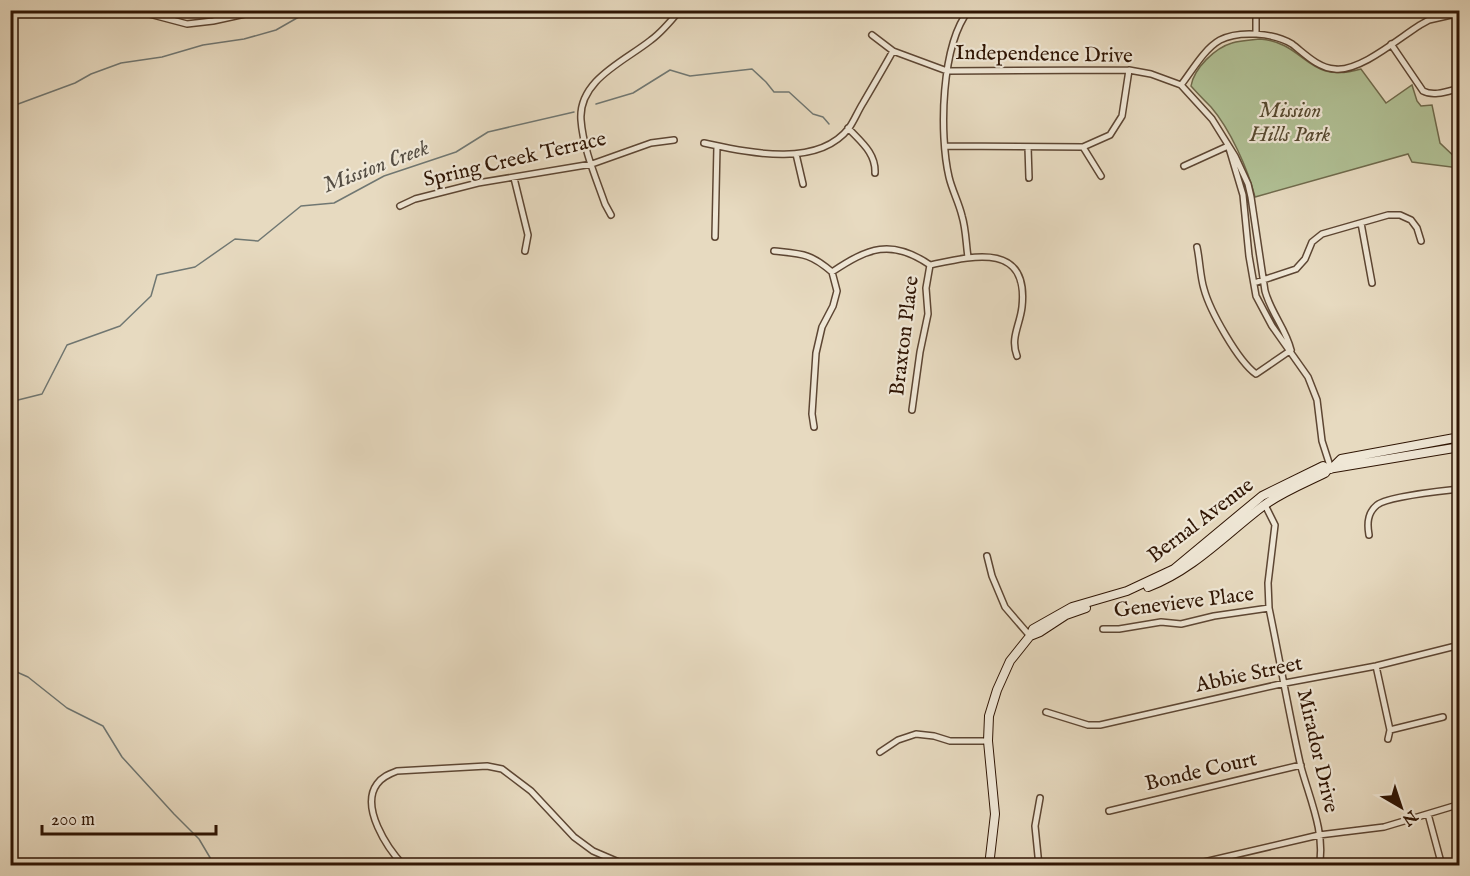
<svg xmlns="http://www.w3.org/2000/svg" width="1470" height="876" viewBox="0 0 1470 876" font-family="'IM FELL English',serif">
<rect width="100%" height="100%" fill="#e7dac0"/>
<filter id="stains"><feTurbulence type="fractalNoise" baseFrequency=".00333" numOctaves="4"/><feColorMatrix values="0 0 0 0 .2 0 0 0 0 .09 0 0 0 0 .02 0 0 0 .5 -.17"/></filter>
<radialGradient id="worn" r=".72"><stop offset=".6" stop-color="#630" stop-opacity="0"/><stop offset="1" stop-color="#630" stop-opacity=".3"/></radialGradient>
<path fill="#b1c196" stroke="#706b4d" stroke-width="1.5" d="M1260 39C1307 43 1306 85 1361 69L1386 103 1412 85 1417 101 1421 106 1432 105 1440 143 1459 161V168L1412 162 1408 154 1255 197C1248 169 1230 129 1211 107 1204 100 1197 93 1191 86 1194 68 1215 48 1232 43 1241 40 1251 40 1260 39Z"/>
<g fill="none" stroke-linecap="round" stroke-linejoin="round">
<path stroke="#707772" stroke-width="1.5" d="M596 104 633 93 670 70 690 76 752 69 766 82 774 92H789L813 114 823 117 829 124
M10 107 75 83 91 74 121 63 162 57 203 45 244 39 276 30 311 10
M10 402 42 394 67 345 120 326 151 296 157 275 195 267 235 239 258 241 301 206 334 203 384 176 456 152 488 132 574 112
M10 669 28 677 67 708 103 726 122 757 174 814 199 839 215 866"/>
<g stroke="#5d4633" stroke-width="8">
<path id="street" d="M134 10 187 24 213 21 264 10
M1256 10V34
M872 35 893 51 947 71 1129 70 1151 74 1181 85 1212 119 1235 156 1248 184 1251 197 1265 291C1271 313 1286 329 1291 350
M1391 44 1423 91C1434 97 1448 91 1460 88
M1181 85C1192 71 1204 49 1220 40 1239 30 1274 33 1292 44 1305 54 1318 68 1335 69 1360 72 1399 38 1420 25L1429 20 1460 13
M848 128C861 142 876 153 875 173
M704 143C747 152 817 169 849 128 854 121 858 111 863 103 873 86 883 69 893 51
M945 146 1083 147 1110 135 1122 116 1129 70
M1028 147 1029 178
M1083 147 1101 176
M1229 148 1243 195 1249 256 1256 296 1272 326 1308 377 1317 400 1322 441 1331 469
M796 154 803 184
M1184 166 1228 146
M514 178 528 235 525 251
M400 206 415 199 478 183 592 164 651 143 674 140
M611 215 605 204C596 178 583 148 581 120 578 80 625 61 651 40 662 32 671 21 680 10
M1361 223 1372 283
M715 237 717 146
M1197 247C1200 261 1200 276 1204 289 1210 311 1238 361 1256 374L1291 350
M774 251C802 254 810 253 832 272 868 248 891 238 930 265 972 256 1029 241 1022 307 1020 325 1010 338 1017 356
M968 257C966 244 966 229 962 216 959 203 952 190 949 177 939 134 941 45 969 10
M1254 283 1296 269 1305 259 1312 242 1322 234 1388 215H1400L1411 220 1417 228 1421 241
M912 410 920 352 928 314 926 288 930 265
M814 427 812 414 816 353 822 327 833 306 837 291 832 272
M1265 505 1275 525 1268 583 1269 608C1280 661 1289 714 1301 767 1309 797 1326 834 1319 866
M1369 535C1367 524 1367 513 1377 505 1388 496 1443 491 1460 489
M987 556 992 576 1005 607 1030 636
M1103 629H1119L1161 622 1181 624 1214 616 1269 608
M1376 666 1390 730 1388 739
M1046 712 1088 725H1100L1285 683 1376 666 1460 645
M1390 730 1443 717
M880 752 898 740 916 734 934 736 950 741H988
M1109 811 1301 765
M1428 814 1442 866
M404 866C387 848 360 807 377 784 382 777 389 774 397 771L487 766 502 769 531 791 574 837 593 851 628 866
M1039 866 1035 826 1040 798
M1187 866 1319 835 1384 827 1454 806 1460 802"/>
</g>
<g stroke="#2f1504" stroke-width="10">
<path id="secondary" d="M1331 469 1341 459 1460 437
M1148 587C1193 570 1226 534 1263 506 1282 492 1305 483 1325 473L1328 469 1460 447
M1030 636 1040 632 1066 615 1086 608
M989 866 995 814 988 741 989 716 997 690 1010 661 1030 636 1033 629 1072 607 1127 591 1174 569 1262 496 1323 466 1328 469"/>
</g>
<use href="#street" stroke="#efe7d6" stroke-width="5"/>
<use href="#secondary" stroke="#efe7d6" stroke-width="8"/>
</g>
<g text-anchor="middle" dominant-baseline="central" stroke-width="4.5" stroke-linejoin="round" paint-order="stroke">
<g font-size="21" fill="#2f1504" stroke="#efe7d6">
<text transform="translate(1044 55) rotate(1)">Independence Drive</text>
<text transform="translate(515 160) rotate(-13)">Spring Creek Terrace</text>
<text transform="translate(905 336) rotate(-83)">Braxton Place</text>
<text transform="translate(1201 521) rotate(-37)">Bernal Avenue</text>
<text transform="translate(1184 603) rotate(-7)">Genevieve Place</text>
<text transform="translate(1249 675) rotate(-12)">Abbie Street</text>
<text transform="translate(1317 751) rotate(77)">Mirador Drive</text>
<text transform="translate(1201 772) rotate(-13)">Bonde Court</text>
</g>
<g font-size="21" font-style="italic" fill="#564930" stroke="#efe7d6">
<text x="1290" y="111">Mission<tspan x="1290" dy="24">Hills Park</tspan></text>
</g>
<g font-size="22" font-style="italic" fill="#554e44" stroke="#efe7d6">
<text transform="translate(376 167) rotate(-21)">Mission Creek</text>
</g>
</g>
<rect width="1470" height="876" fill="none" stroke="#e7dac0" stroke-width="36"/>
<rect x="12" y="12" width="1446" height="852" fill="none" stroke="#2f1504" stroke-width="3"/>
<rect x="18" y="18" width="1434" height="840" fill="none" stroke="#2f1504" stroke-width="1.5"/>
<g transform="translate(1401 807) rotate(141)" stroke="#efe7d6" stroke-width="4.5" paint-order="stroke">
<path d="M0-4.5L10 22L0 15L-10 22Z" fill="#2f1504"/>
<text y="-9" font-size="16" font-weight="bold" text-anchor="middle" fill="#2f1504">N</text>
</g>
<path d="M42 825v9h174v-9" fill="none" stroke="#2f1504" stroke-width="3"/>
<text x="51" y="825" font-size="18" fill="#2f1504" stroke="#efe7d6" stroke-width="4.5" paint-order="stroke">200 m</text>
<rect width="100%" height="100%" filter="url(#stains)"/>
<rect width="100%" height="100%" fill="url(#worn)"/>
</svg>
